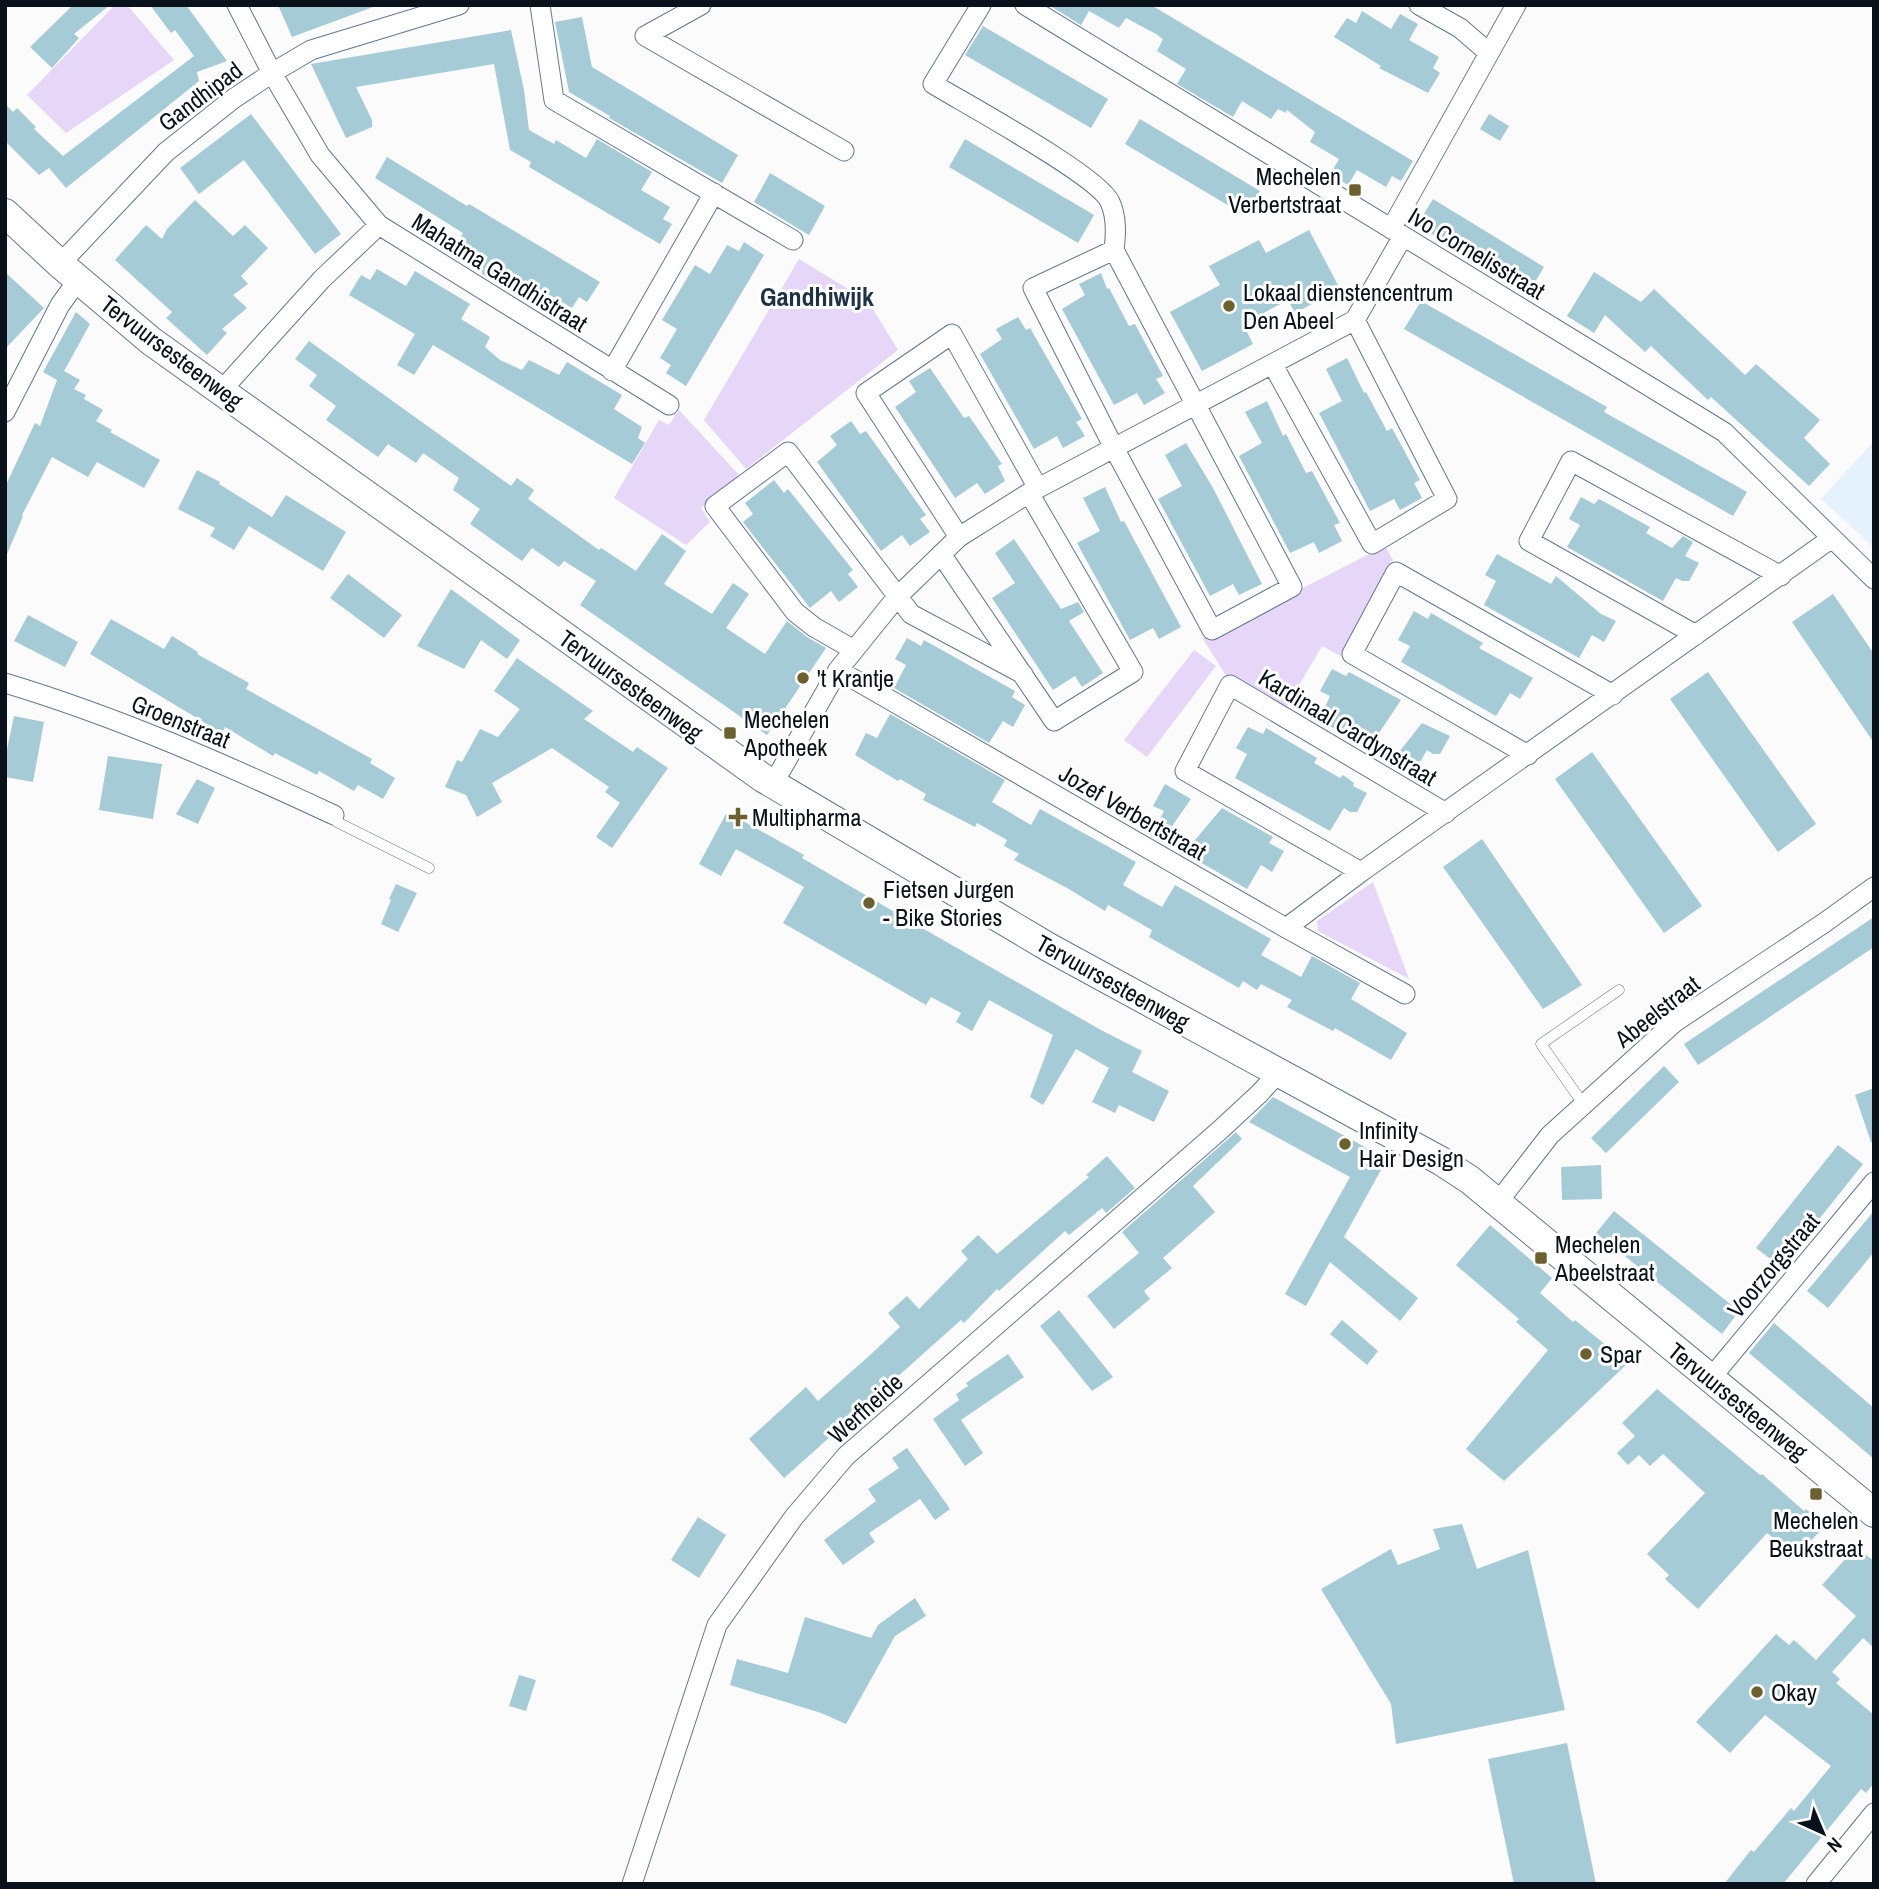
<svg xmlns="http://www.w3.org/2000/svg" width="1879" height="1889" viewBox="0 0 1879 1889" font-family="'Archivo Narrow',sans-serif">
<rect width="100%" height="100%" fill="#fbfbfb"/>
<path fill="#e5f2fe" d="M1874 441V548L1821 499Z"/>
<path fill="#e6d6f7" d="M115 5H127L174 60 66 133 27 95Z
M799 259 868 301 898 350 746 469 704 420Z
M679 410 739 475 701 508 710 522 686 545 614 498 659 420 669 425Z
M1385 546 1393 560 1341 656 1322 646 1285 709 1227 677 1203 639Z
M1194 650 1216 666 1147 757 1124 740Z
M1373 882 1409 979 1318 931 1317 921Z"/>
<path fill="#a5ccd6" d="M73 5H110L74 34 79 38 52 68 30 47Z
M150 5H186L227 61 197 72 199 81 66 188 49 168 39 175 5 141V104L13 112 17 108 36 127 34 129 63 156 194 56 175 30 171 33Z
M278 5H372L373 7 292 37Z
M1049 5H1151L1413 161 1401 181 1392 176 1386 187 1357 170 1348 185 1330 175 1339 159 1310 142 1315 132 1287 110 1286 113 1278 109 1271 119 1242 101 1233 117 1177 84 1186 69 1157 51 1163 39 1156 34 1126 18 1119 28 1089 11 1081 25Z
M1362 11 1391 29 1400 14 1418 24 1409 40 1439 57 1433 68 1440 73 1428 93 1379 68 1381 66 1334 37 1347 18 1356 23Z
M582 17 592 67 738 155 722 183 609 118 610 116 569 92 555 22Z
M983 26 1108 99 1091 128 965 55Z
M511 30 524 90 529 130 554 144 556 140 586 158 597 139 652 172 641 190 670 207 663 219 672 224 660 244 529 167 531 162 510 150 494 64 356 87 372 120V127L346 138 311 64Z
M251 114 341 234 315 254 244 160 199 194 180 168Z
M1489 114 1509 126 1500 141 1480 129Z
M1140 119 1260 191 1246 216 1125 144Z
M965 139 1094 215 1078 243 949 167Z
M387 157 467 206 469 204 600 282 587 302 579 297 572 308 543 291 534 306 482 274V268L488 257 459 241 463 233 375 178Z
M770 173 825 206 809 235 754 202Z
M1433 199 1544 267 1528 294 1417 225Z
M195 200 233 236 245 225 268 248 241 276 248 284 233 295 247 308 222 329 227 333 207 355 166 318 172 312 115 260 146 225 162 239 167 229Z
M1309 230 1340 289 1295 313 1288 300 1243 324 1253 344 1202 371 1170 312 1220 285 1209 266 1259 240 1266 253Z
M744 242 764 255 686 386 666 373 671 365 660 358 677 329 662 320 695 265 710 274 727 245 739 251Z
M377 269 406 286 415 271 470 304 461 319 490 337 485 347 500 360 522 370 529 360 559 375 567 362 622 395 614 409 642 427 638 438 645 443 632 464 433 345 414 375 397 365 415 334 349 295 361 275 370 280Z
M5 272 44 308 5 349Z
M1594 272 1641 302 1654 289 1745 375 1756 364 1820 420 1804 438 1830 464 1809 486 1711 397 1708 400 1651 346 1645 352 1605 315 1594 333 1567 316Z
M1101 273 1107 289 1109 288 1129 326 1135 324 1163 376 1156 379 1165 393 1144 405 1137 393 1114 405 1062 309 1085 295 1079 284Z
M1421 301 1607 407 1604 412 1747 492 1733 516 1404 329Z
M76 312 90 324 64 371 80 380 74 389 86 395 84 399 103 410 96 421 112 430 110 432 160 460 144 488 97 462 88 477 52 457 22 515 23 516 5 559V487L35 423 40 426 57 380 43 372Z
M1018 317 1026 330 1030 328 1082 419 1076 422 1085 436 1063 448 1057 436 1034 449 980 354 1002 339 996 329Z
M309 341 511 486 517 478 534 490 528 499 599 550 601 548 636 571 662 534 686 551 664 584 712 614 733 583 749 594 726 628 765 654 787 621 807 637 826 648 767 735 580 605 596 581 564 561 559 567 532 548 522 561 470 524 480 509 453 490 459 478 423 453 416 463 388 444 378 457 326 420 336 406 309 386 317 375 295 359Z
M1347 358 1364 393 1366 392 1387 431 1392 428 1420 480 1414 483 1422 498 1400 510 1394 499 1370 511 1319 413 1342 401 1326 369Z
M930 368 964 418 969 416 1002 464 998 466 1005 481 985 494 977 483 955 498 895 407 916 392 909 381Z
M1267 401 1283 436 1286 434 1306 473 1312 471 1340 523 1334 525 1342 541 1319 553 1314 542 1290 553 1239 456 1262 443 1245 412Z
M851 421 860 434 866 431 926 515 920 519 930 532 910 546 902 535 881 551 817 462 837 445 830 436Z
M1186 443 1213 488 1262 584 1239 595 1233 584 1210 596 1158 499 1182 486 1165 455Z
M197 470 220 482 219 484 272 517 286 495 346 532 323 571 249 526 234 550 210 536 215 528 178 509Z
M774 480 784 493 788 489 853 570 848 574 858 587 839 602 831 591 810 608 743 522 753 514 745 503Z
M1105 487 1121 522 1124 521 1181 627 1159 639 1153 628 1130 640 1077 543 1100 531 1083 498Z
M1581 497 1594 504 1599 499 1610 505 1650 527 1646 533 1672 548 1683 536 1693 542 1685 556 1699 563 1689 581H1682L1676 578 1663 601 1567 547 1580 525 1569 519Z
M1014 539 1061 609 1078 602 1084 612 1069 621 1103 673 1082 687 1075 676 1053 690 992 598 1015 583 995 553Z
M1497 554 1551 584 1556 576 1601 614 1616 621 1604 642 1592 635 1579 658 1484 605 1496 581 1485 575Z
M348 574 402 615 384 638 330 598Z
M451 589 520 640 507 659 481 640 464 669 417 646Z
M1833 594 1874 654V743L1792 622Z
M1414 611 1428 619 1431 613 1483 643 1479 648 1533 678 1520 699 1510 693 1496 716 1401 662 1410 646 1398 640Z
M28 615 78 642 65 667 14 641Z
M111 619 164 649 172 636 198 652 197 654 249 683 246 689 372 759 370 763 395 778 383 799 358 785 354 791 319 771 317 775 275 753 273 756 225 727 222 733 90 654Z
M907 638 921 646 924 640 1015 691 1012 697 1025 705 1013 727 1003 721 989 743 894 688 906 665 895 659Z
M517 658 593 711 584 719 633 752 637 747 668 768 612 848 596 837 620 803 605 792 609 787 552 748 492 783 502 802 477 817 466 795 445 787 457 760 462 762 480 729 498 737 520 709 494 691Z
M1332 669 1346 676 1349 672 1401 700 1369 748 1319 720 1330 696 1320 691Z
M1708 672 1816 824 1778 852 1670 699Z
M890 714 1005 780 992 802 1031 825 1040 809 1136 862 1123 885 1135 892 1162 907 1175 885 1271 939 1261 955 1301 977 1312 956 1360 983 1351 999 1407 1033 1391 1060 1335 1028 1333 1031 1287 1007 1292 1000 1261 984 1257 990 1243 981 1239 988 1149 937 1152 930 1108 905 1105 911 1067 888 1014 860 1019 854 1004 846 1007 840 977 823 975 827 923 800 926 794 900 779 898 781 855 755 866 733 877 738Z
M14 716 44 722 33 782 5 777V759Z
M1422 723 1450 736 1440 754H1433L1427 750 1413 774 1392 761Z
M1248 727 1263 734 1266 728 1317 758 1314 763 1340 778 1343 775 1354 783 1353 786 1367 793 1357 812H1350L1344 808 1330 831 1235 778 1247 754 1236 748Z
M1592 752 1702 906 1664 933 1555 779Z
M108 756 162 764 153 819 99 810Z
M197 779 215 788 198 824 176 814Z
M1165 784 1191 799 1161 842 1151 836 1164 811 1153 806Z
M1222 808 1273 837 1269 843 1284 851 1272 872 1261 865 1247 889 1184 853Z
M727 812 804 855 802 858 922 928 1101 1030 1142 1051 1132 1072 1169 1091 1154 1122 1119 1105 1115 1113 1092 1102 1109 1068 1076 1049 1043 1105 1030 1097 1053 1035 989 1000 972 1031 956 1022 961 1013 931 997 926 1005 783 923 804 887 736 849 721 876 699 864Z
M1482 839 1582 985 1543 1009 1443 867Z
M396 884 417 893 398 932 381 924 391 900 389 899Z
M1874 917V947L1698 1065 1684 1044Z
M1664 1066 1679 1082 1606 1153 1591 1138Z
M1874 1088V1142H1871L1855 1095Z
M1273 1097 1387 1159 1344 1237 1418 1298 1400 1321 1330 1262 1306 1306 1285 1294 1350 1177 1249 1122Z
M1236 1132 1242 1139 1193 1186 1215 1212 1163 1258 1172 1268 1144 1291 1150 1299 1114 1329 1087 1296 1139 1253 1122 1232Z
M1838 1145 1863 1164 1781 1267 1756 1248Z
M1107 1156 1135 1188 1106 1213 1102 1208 1069 1235 1065 1231 999 1291 997 1289 964 1323 961 1320 784 1478 749 1439 806 1387 818 1401 869 1356 900 1327 888 1313 907 1296 919 1309 968 1259 961 1251 978 1235 997 1254 1089 1177 1086 1175Z
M1601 1165 1602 1199 1562 1200 1561 1167Z
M1614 1211 1739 1311 1722 1334 1596 1233Z
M1874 1211V1252L1828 1308 1807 1291Z
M1490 1225 1552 1278 1540 1293 1573 1322 1575 1320 1628 1363 1504 1481 1466 1449 1548 1350 1516 1322 1519 1319 1456 1265Z
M1059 1310 1113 1377 1092 1391 1040 1326Z
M1342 1320 1378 1351 1367 1365 1330 1334Z
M1774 1323 1874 1408V1459L1749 1353Z
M1008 1354 1024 1377 961 1420 983 1453 965 1466 933 1419 959 1400 956 1394 968 1386 966 1383Z
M1657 1389 1760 1475 1762 1474 1804 1511 1806 1509 1826 1525 1796 1556 1767 1533 1698 1609 1665 1579 1669 1575 1647 1554 1705 1493 1663 1454 1650 1466 1639 1455 1628 1465 1617 1453 1635 1436 1622 1423Z
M907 1448 950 1509 935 1520 920 1499 869 1533 875 1542 843 1565 824 1540 876 1501 868 1489 899 1468 892 1458Z
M698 1517 726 1535 699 1578 671 1560Z
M1462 1524 1477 1569 1528 1550 1565 1710 1396 1744 1391 1704 1321 1589 1391 1549 1398 1565 1440 1549 1433 1529Z
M1856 1547 1874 1561V1648L1863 1638 1832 1672 1840 1679 1836 1683 1874 1715V1783L1866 1793 1861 1789 1783 1884H1724L1751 1850 1754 1852 1791 1808 1794 1811 1831 1766 1765 1715 1730 1753 1696 1722 1776 1634 1789 1645 1794 1640 1816 1660 1856 1616 1822 1585Z
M915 1598 926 1616 895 1636 846 1724 821 1713 730 1685 737 1659 788 1673 805 1617 871 1638 878 1625Z
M519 1675 536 1680 526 1711 509 1706Z
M1567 1743 1596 1884H1514L1488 1759Z"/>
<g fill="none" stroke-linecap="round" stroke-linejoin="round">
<g stroke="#61788e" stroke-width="11">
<path id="lane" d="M334 815 337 822 429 868
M1584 1105 1541 1044 1619 990"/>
</g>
<g stroke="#61788e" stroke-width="21">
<path id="street" d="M237 5 272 73 311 50 459 5
M540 5 554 100 793 240
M981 5 933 84C964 103 1099 176 1110 202 1117 217 1116 234 1114 250
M1025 5 1724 432 1874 579
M1419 5 1460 28 1489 53
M645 36 844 151
M645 36 701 5
M1391 229 1516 5
M1114 250 1292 587 1212 630 1114 448 1033 288Z
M60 264 166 152 233 99 272 73 320 155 379 225 669 405
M1273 365 1372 544 1447 499 1355 320
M612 371 714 193
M221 391 322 279 379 225
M5 412 60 305 78 280
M959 537 866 393 952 334 1038 488
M941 554 1054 721 1133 672 1029 493
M1696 635 1529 541 1571 461 1781 576
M854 650 814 627 795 612 715 506 788 452 911 614 1023 674
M838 670 1286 928 1405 994
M5 683C118 717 227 765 334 815
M1528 755 1352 654 1396 572 1613 695
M773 784 838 670 897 597 959 537 1029 493 1355 320 1403 236
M1361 872 1185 771 1230 685 1446 813
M1286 928 1361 872 1832 538
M1498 1202 1550 1135 1675 1022 1824 923 1874 887
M1710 1379 1874 1182
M632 1884 717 1625 794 1517 846 1456 1219 1131 1260 1093 1278 1073
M1816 1884 1874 1813"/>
</g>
<g stroke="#61788e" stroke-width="30">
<path id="secondary" d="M5 213 60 264 151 341 763 778 1050 948 1441 1161 1470 1180 1874 1513"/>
</g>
<use href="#lane" stroke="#fff" stroke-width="10"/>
<use href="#street" stroke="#fff" stroke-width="19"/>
<use href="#secondary" stroke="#fff" stroke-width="28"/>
</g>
<g fill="#6c612e" stroke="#fff" stroke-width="2.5">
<rect x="1348" y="183" width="14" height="14" rx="3.5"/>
<circle cx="1229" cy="306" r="7"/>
<circle cx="803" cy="678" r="7"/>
<rect x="723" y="726" width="14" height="14" rx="3.5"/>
<path d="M734.5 806.5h7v7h7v7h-7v7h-7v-7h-7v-7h7z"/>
<circle cx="869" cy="903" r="7"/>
<circle cx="1345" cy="1144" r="7"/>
<rect x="1534" y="1251" width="14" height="14" rx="3.5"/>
<circle cx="1586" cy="1354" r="7"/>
<rect x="1809" y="1487" width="14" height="14" rx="3.5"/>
<circle cx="1757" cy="1692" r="7"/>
</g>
<g text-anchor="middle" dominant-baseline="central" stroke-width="6" stroke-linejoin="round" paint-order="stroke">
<g font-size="24" fill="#09121a" stroke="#fff">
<text transform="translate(200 96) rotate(-37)">Gandhipad</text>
<text transform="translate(1477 253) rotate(31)">Ivo Cornelisstraat</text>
<text transform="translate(500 272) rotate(32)">Mahatma Gandhistraat</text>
<text transform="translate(172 352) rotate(37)">Tervuursesteenweg</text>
<text transform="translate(631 685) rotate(36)">Tervuursesteenweg</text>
<text transform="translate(181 721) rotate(22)">Groenstraat</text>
<text transform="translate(1348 727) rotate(31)">Kardinaal Cardynstraat</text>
<text transform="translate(1133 812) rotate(30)">Jozef Verbertstraat</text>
<text transform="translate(1113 982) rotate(29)">Tervuursesteenweg</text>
<text transform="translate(1657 1011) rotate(-38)">Abeelstraat</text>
<text transform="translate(1773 1265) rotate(-50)">Voorzorgstraat</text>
<text transform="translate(1738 1401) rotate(39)">Tervuursesteenweg</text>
<text transform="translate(865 1408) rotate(-42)">Werfheide</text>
</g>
<g font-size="24" fill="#09121a" stroke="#fff" text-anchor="start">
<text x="1341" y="176" text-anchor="end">Mechelen<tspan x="1341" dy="28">Verbertstraat</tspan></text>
<text x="1243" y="292">Lokaal dienstencentrum<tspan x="1243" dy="28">Den Abeel</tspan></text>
<text x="817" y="678">'t Krantje</text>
<text x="744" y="719">Mechelen<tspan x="744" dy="28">Apotheek</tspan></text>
<text x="752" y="817">Multipharma</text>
<text x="883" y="889">Fietsen Jurgen<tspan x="883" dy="28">- Bike Stories</tspan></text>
<text x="1359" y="1130">Infinity<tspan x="1359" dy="28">Hair Design</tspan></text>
<text x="1555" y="1244">Mechelen<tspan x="1555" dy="28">Abeelstraat</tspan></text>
<text x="1600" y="1354">Spar</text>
<text x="1816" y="1520" text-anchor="middle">Mechelen<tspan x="1816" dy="28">Beukstraat</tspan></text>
<text x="1771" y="1692">Okay</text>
</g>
<g font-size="26" font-weight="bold" fill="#1d3244" stroke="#fff">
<text x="817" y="296">Gandhiwijk</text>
</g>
</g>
<rect width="1879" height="1889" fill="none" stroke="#09121a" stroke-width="14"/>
<g transform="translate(1823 1833) rotate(136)" stroke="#ffffff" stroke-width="5" paint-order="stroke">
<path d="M0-5L12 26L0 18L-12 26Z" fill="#09121a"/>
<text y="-10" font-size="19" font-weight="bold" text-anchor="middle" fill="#09121a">N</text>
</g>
</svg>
